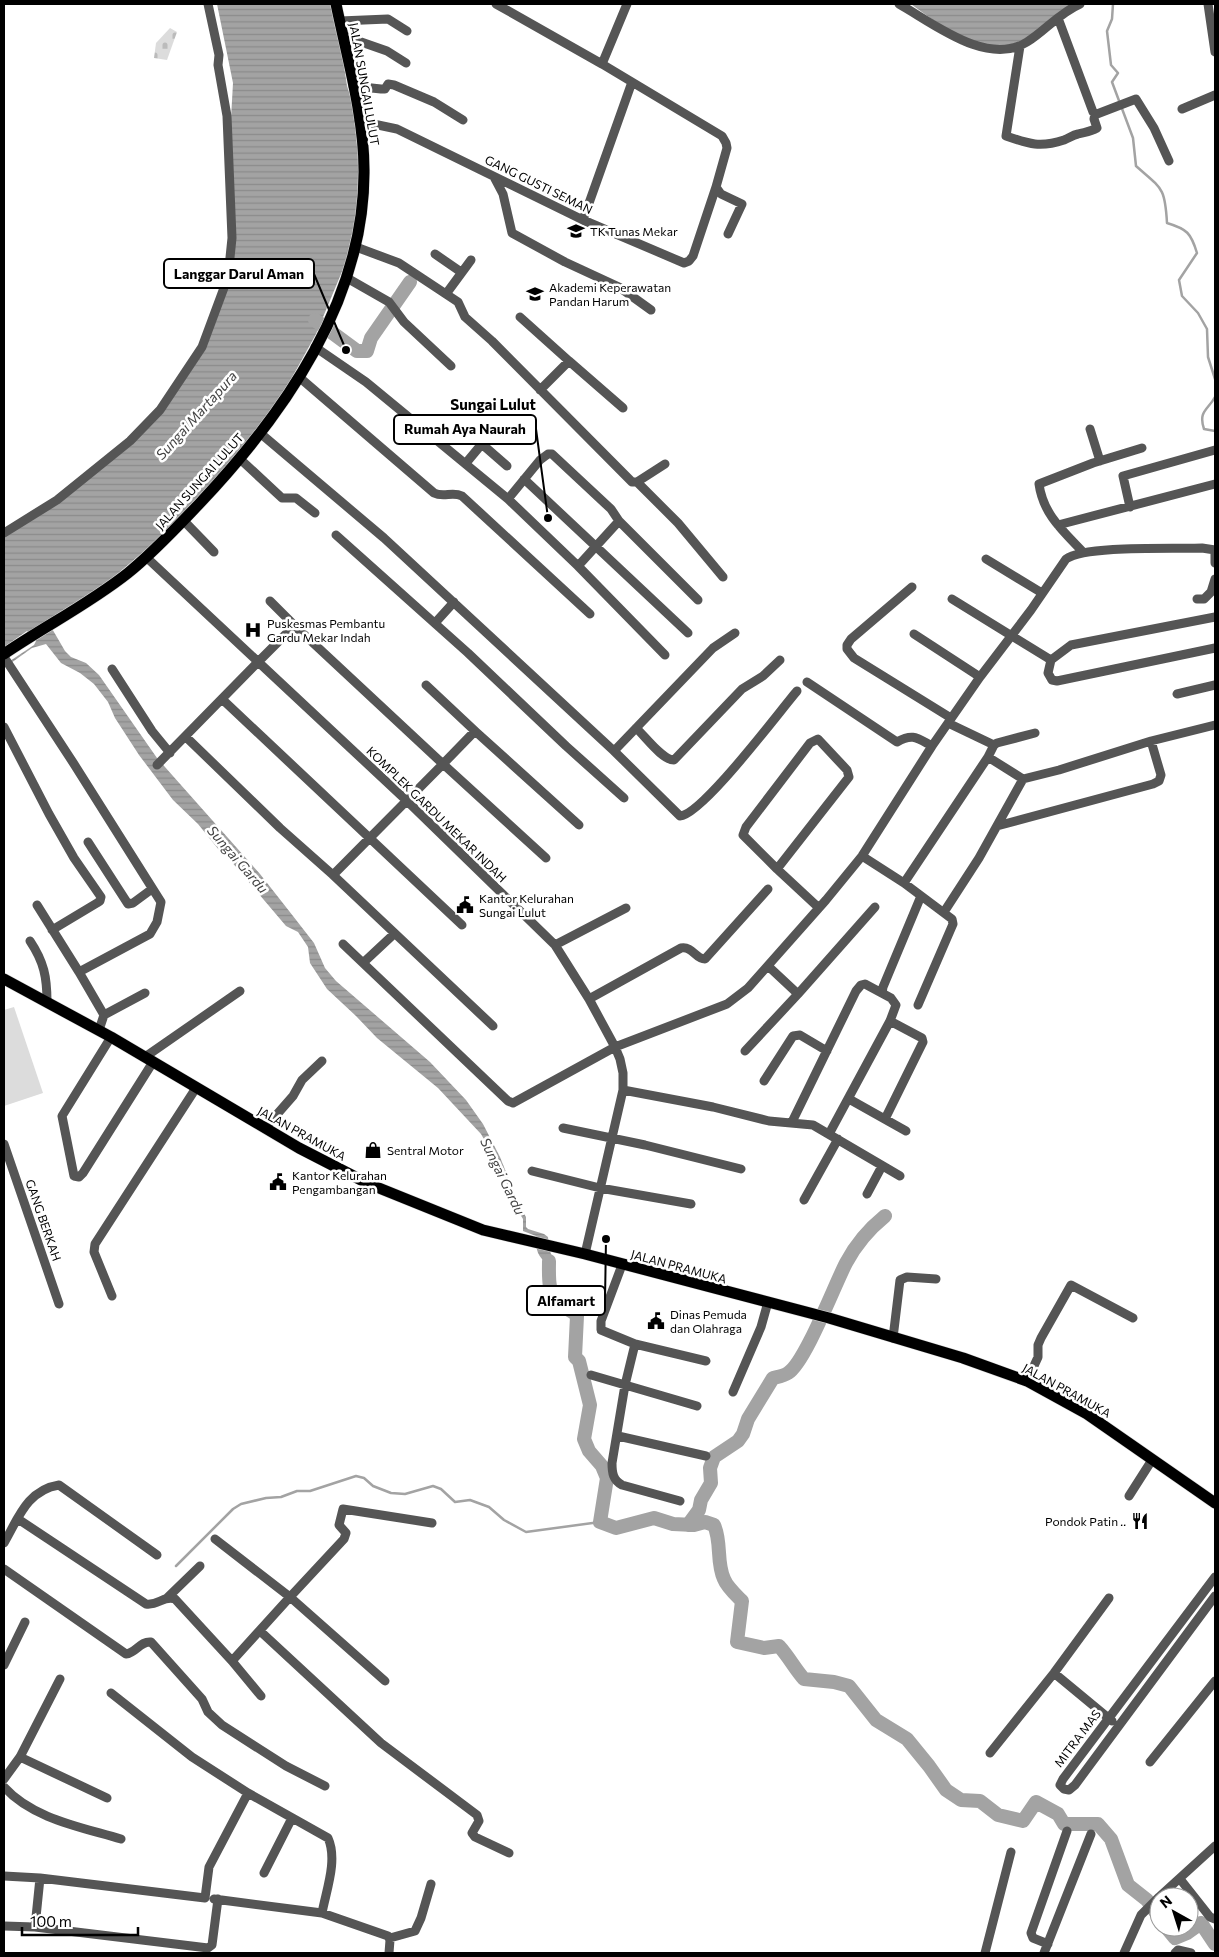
<svg xmlns="http://www.w3.org/2000/svg" width="1219" height="1957" viewBox="0 0 1219 1957" font-family="Commissioner,sans-serif">
<defs>
<pattern id="cemetery-stones" width="16" height="16" patternUnits="userSpaceOnUse" patternTransform="scale(1.25)"><rect width="16" height="16" fill="#dcdcdc"/><path d="M2 7V4a2 2 0 0 1 4 0v3zM10 15v-3a2 2 0 0 1 4 0v3z" fill="#bbb"/></pattern>
<pattern id="water-rules" width="6" height="5" patternUnits="userSpaceOnUse" patternTransform="scale(1.25)"><rect width="6" height="5" fill="#a3a3a3"/><path d="M0 2.5h6" fill="none" stroke="#8b8b8b"/></pattern>
</defs>
<rect width="100%" height="100%" fill="#fff"/>
<path fill="url(#cemetery-stones)" d="M170 28 177 32 167 60 154 58 156 43Z"/>
<path fill="#dcdcdc" d="M14 1007 43 1093 4 1106V1010Z"/>
<path fill="url(#water-rules)" d="M217 4H332L340 38 347 86 353 104 359 164 358 206 346 262 316 334 274 410 213 486 170 529 101 588 47 620 65 651 71 657 86 663 99 675 157 758 260 874 293 916 314 943 325 968 336 981 430 1062 466 1100 483 1124 500 1157 520 1207 526 1217V1227L528 1229 544 1234 548 1237 549 1248 553 1260V1279L544 1280V1261C536 1254 536 1246 536 1236L523 1231V1219L515 1206 503 1173 481 1134 438 1088 377 1038 356 1016 327 989 310 963 308 947 298 932 286 926 225 854 219 850 198 824 173 800 139 755 115 718 108 702 94 684 80 673 61 663 46 644 32 648 4 668V665L34 645 36 641 27 631 4 647V536L147 426 203 350 228 281 230 136 233 83Z
M911 4H1074C1056 17 1035 38 1012 44 979 53 936 23 911 4Z"/>
<g fill="none" stroke-linecap="round" stroke-linejoin="round">
<path stroke="#a3a3a3" stroke-width="2.5" d="M1113 4 1112 19 1107 31 1111 65 1118 73 1112 82 1133 138 1136 166C1162 189 1165 187 1167 223 1187 229 1191 233 1197 253L1179 280 1182 296 1198 313 1207 329 1208 357 1215 379
M1215 397C1208 410 1198 411 1204 429L1215 431
M176 1566 233 1509 241 1504 266 1498 281 1497 297 1491H310L356 1476 364 1478 373 1486 391 1493 405 1494 433 1486 441 1489 455 1502 470 1500 489 1507 504 1520 526 1532 600 1522"/>
<path stroke="#a3a3a3" stroke-width="14" d="M315 320 357 351H367L371 338 410 282
M549 1261C549 1277 547 1295 561 1305 567 1310 571 1309 577 1316L575 1357 579 1361 590 1405 584 1439 589 1451 602 1466 607 1478 600 1522 616 1528 654 1518 673 1524 694 1525 705 1522 714 1525C722 1543 716 1562 724 1579 727 1587 736 1595 742 1601L737 1642 764 1648 779 1646C789 1657 795 1669 804 1679L834 1682 849 1686 876 1720 907 1739 929 1766 946 1790 961 1800 980 1801 998 1815 1023 1821 1036 1802 1058 1814 1064 1824H1098L1111 1839 1128 1885 1147 1900 1159 1917
M688 1525 699 1510 701 1500 711 1483 710 1468 714 1457 738 1441 743 1434 748 1419 773 1378C777 1377 784 1376 788 1373 805 1363 835 1284 846 1263 856 1244 869 1229 885 1216
M1166 1927 1175 1938 1187 1933 1201 1923 1215 1944"/>
<g stroke="#dbdbdb" stroke-width="12">
<path id="major" d="M4 654C45 626 89 604 128 573 154 552 177 527 200 503 285 413 365 299 364 170 364 116 347 57 336 4
M4 979 111 1037 299 1148 369 1184 483 1230 585 1254 829 1318 963 1358 1027 1381 1087 1414 1215 1503"/>
</g>
<path stroke="#555" stroke-width="9" d="M496 4 602 64 722 136 726 143 727 148 716 187 721 194 742 204 728 234
M899 4C933 23 987 67 1027 42 1045 31 1059 13 1080 4
M1208 4 1215 52
M1058 18 1093 112 1097 114 1136 99 1154 128 1169 161
M340 21 388 19 407 31
M344 36 387 51 406 63
M1020 46 1006 136C1029 144 1040 148 1064 140 1069 138 1073 135 1078 134 1085 132 1090 132 1097 128L1094 119 1095 114
M602 64 627 4
M353 86 381 89H385L388 84 394 85 434 102 463 120
M1182 109 1215 95
M359 121 397 129 583 220 684 263 689 261 693 256 716 187
M494 177 503 194 512 233 565 262 619 287 651 310
M583 220 632 82
M356 247 399 263 458 302 465 317 492 341 632 482H637L665 464
M435 254 461 272
M347 278 389 302 404 322 451 366
M446 294 471 260
M520 317 569 361
M315 347 366 382 508 499 578 566 665 655
M299 377 434 493C444 498 452 491 462 496L590 614
M540 390 569 361 623 408
M460 425 507 466
M1090 429 1100 461
M260 433 384 538 614 751 680 816C702 815 779 712 797 691
M240 459 282 498H296L315 513
M466 463 481 445
M524 479 688 633
M637 482 678 523 723 577
M508 499 540 460 548 454H552L611 509 619 521
M1130 507 1123 476 1215 450
M184 521 214 552
M1058 525 1215 484
M4 533 57 500 130 441 160 410 202 347 228 277 232 238 227 116 218 65 219 55 208 4
M336 535 468 653 566 746 624 798
M1083 552C1063 531 1043 514 1039 484L1093 463 1142 448
M1215 552V563
M146 557 407 801 555 945 589 999 615 1047 620 1059 623 1073V1090L585 1254
M986 559 1042 593
M578 566 619 521 698 600
M912 587 851 639 847 645V649L854 658 951 718
M952 599 1051 660 1048 673 1052 680 1057 681 1215 648
M1197 599H1204L1211 592 1215 579
M270 601 296 627
M435 623 454 602
M914 634 980 677
M4 657 74 764 161 902 157 922 150 934 79 972
M1051 660 1071 645 1215 617
M112 669 152 731 170 753
M807 682 897 742C913 733 917 738 932 746
M426 685 475 731
M1177 694 1215 685
M223 700 462 925
M948 723 994 745
M4 727 49 814 74 858 101 897 100 901 97 903 52 930
M636 728C645 736 662 760 674 760L742 689 763 676 780 660
M186 737 280 828 333 875 493 1026
M614 751 713 648 735 633
M988 757 994 745 997 743 1035 733
M157 765 259 661 288 632 296 627 443 764 333 875
M997 826 1153 784 1159 781 1161 775 1151 741
M88 842 128 904 133 903 152 889
M862 856 904 883 952 919 953 924 918 1005
M546 858 443 764 475 731 579 825
M777 869 849 777 847 770 818 739 810 743 746 827 743 835 777 869 819 908
M904 883 988 757 1023 779
M37 905 79 972 104 1015 99 1030
M944 912 979 858 1023 779 1059 770 1151 741 1215 725
M30 941C44 962 47 977 47 1002
M343 944 508 1101 513 1103 615 1047 727 1004 748 988 826 900 862 856 932 746 980 677 1031 610 1066 559C1085 545 1175 549 1202 548L1215 550
M555 945 626 908
M364 962 394 934
M882 993 883 987 921 896
M798 994 875 907
M589 999 681 948C693 946 695 959 705 959L768 889
M104 1015 145 993
M111 1037 62 1116 74 1176 79 1177 83 1173 153 1062
M745 1051 798 994 768 966
M145 1057 240 991
M764 1081 793 1036 800 1035 827 1051
M623 1090 713 1107 769 1121 813 1125 900 1176
M849 1099 906 1131
M885 1119 923 1042 922 1038 890 1021
M792 1122 856 991 861 985 865 984 891 998 896 1005 890 1021 829 1134
M265 1128 293 1096 302 1080 322 1061
M563 1128 645 1145 741 1169
M4 1144 59 1304
M532 1171 600 1188 691 1204
M867 1194 882 1166
M804 1200 838 1139
M622 1265 601 1321V1330L635 1344 706 1361
M112 1296 94 1252 95 1244 196 1088
M893 1338 900 1280 907 1277 936 1279
M635 1344 625 1385 612 1463C612 1473 613 1480 622 1485L680 1501
M591 1375 697 1406
M1027 1381 1038 1357V1345L1041 1338 1071 1285 1133 1318
M733 1392 761 1327 768 1302
M618 1436 706 1456
M1129 1496 1152 1460
M18 1519 146 1604C158 1606 164 1595 175 1599L232 1661 261 1696
M215 1539 290 1597 344 1539 346 1533 339 1525 343 1509 432 1523
M4 1543C18 1519 27 1490 59 1485L157 1555
M4 1569 126 1654C136 1653 140 1641 151 1642L202 1699 208 1712 222 1725 286 1766 325 1786
M1215 1577 1063 1779 1060 1785 1064 1789 1069 1790 1075 1785 1215 1596
M167 1598 200 1566
M260 1631 381 1743 477 1815 479 1821 472 1833 475 1837 509 1853
M232 1661 290 1597 385 1681
M4 1665 25 1622
M1054 1673 1112 1721
M990 1753 1054 1673 1109 1598
M20 1757 107 1798
M1150 1762 1215 1681
M4 1779 20 1757 60 1679
M4 1787C33 1819 81 1827 121 1839
M248 1793 328 1838C338 1860 326 1891 322 1913
M264 1873 292 1818
M4 1876 40 1878
M1180 1879 1210 1917 1215 1919
M1159 1897 1215 1846
M214 1899 322 1913 388 1936 390 1940 389 1953
M4 1926 35 1927 208 1948 212 1945 218 1899
M35 1927 40 1878 205 1898 209 1867 248 1793 192 1757 111 1693
M390 1938 415 1931 421 1918 431 1884
M1048 1944 1033 1938 1031 1933 1067 1831
M985 1953 1011 1852
M1044 1953 1091 1834
M1124 1953 1141 1915 1159 1897
M1175 1953 1178 1950 1191 1953"/>
<use href="#major" stroke="#000" stroke-width="11"/>
</g>
<defs>
<g id="school-bare" transform="scale(1.35)"><path d="M0-5L7-2L0 1L-7-2ZM-4 1L0 2.5L4 1V4Q0 6-4 4Z" fill="#000" stroke="#fff" stroke-width="2.5" paint-order="stroke"/></g>
<g id="university-bare" transform="scale(1.35)"><path d="M0-5L7-2L0 1L-7-2ZM-4 1L0 2.5L4 1V4Q0 6-4 4Z" fill="#000" stroke="#fff" stroke-width="2.5" paint-order="stroke"/></g>
<g id="hospital-bare" transform="scale(1.35)"><path d="M-5-5h3v3.5h4V-5h3V5h-3V1.5h-4V5h-3Z" fill="#000" stroke="#fff" stroke-width="2.5" paint-order="stroke"/></g>
<g id="civic-bare" transform="scale(1.35)"><path d="M-.6-6.5H3V-4.5H.6V-3L4-1V1h2V6H-6V1h2V-1L-.6-3ZM-1.2 2.5V6h2.4V2.5Z" fill="#000" stroke="#fff" stroke-width="2.5" paint-order="stroke"/></g>
<g id="shop-bare" transform="scale(1.35)"><path d="M-5-2.5h2.3a2.7 3.5 0 0 1 5.4 0H5L5.5 6h-11ZM-1.5-2.5h3a1.5 2.3 0 0 0-3 0Z" fill="#000" stroke="#fff" stroke-width="2.5" paint-order="stroke"/></g>
<g id="restaurant-bare" transform="scale(1.35)"><path d="M-5-6h1v4h1v-4h1v4h1v-4h1v5L-1.5 .5V6h-2V.5L-5-1ZM5-6V6H3V1.5H1.5Q1.5-4 5-6Z" fill="#000" stroke="#fff" stroke-width="2.5" paint-order="stroke"/></g>
</defs>
<g fill-rule="evenodd">
<use href="#school-bare" x="576" y="231"/>
<use href="#university-bare" x="535" y="294"/>
<use href="#hospital-bare" x="253" y="630"/>
<use href="#civic-bare" x="465" y="905"/>
<use href="#shop-bare" x="373" y="1150"/>
<use href="#civic-bare" x="278" y="1182"/>
<use href="#civic-bare" x="656" y="1321"/>
<use href="#restaurant-bare" x="1140" y="1521"/>
</g>
<g text-anchor="middle" dominant-baseline="central" stroke-width="5" stroke-linejoin="round" paint-order="stroke">
<g font-size="12" fill="#000" stroke="#fff">
<text transform="translate(365 84) rotate(80)">JALAN SUNGAI LULUT</text>
<text transform="translate(539 184) rotate(26)">GANG GUSTI SEMAN</text>
<text transform="translate(199 481) rotate(-48)">JALAN SUNGAI LULUT</text>
<text transform="translate(437 814) rotate(44)">KOMPLEK GARDU MEKAR INDAH</text>
<text transform="translate(302 1133) rotate(29)">JALAN PRAMUKA</text>
<text transform="translate(44 1220) rotate(71)">GANG BERKAH</text>
<text transform="translate(679 1266) rotate(15)">JALAN PRAMUKA</text>
<text transform="translate(1067 1390) rotate(29)">JALAN PRAMUKA</text>
<text transform="translate(1077 1738) rotate(-53)">MITRA MAS</text>
</g>
<g font-size="12" fill="#000" stroke="#fff" text-anchor="start">
<text x="590" y="231">TK Tunas Mekar</text>
<text x="549" y="287">Akademi Keperawatan<tspan x="549" dy="14">Pandan Harum</tspan></text>
<text x="267" y="623">Puskesmas Pembantu<tspan x="267" dy="14">Gardu Mekar Indah</tspan></text>
<text x="479" y="898">Kantor Kelurahan<tspan x="479" dy="14">Sungai Lulut</tspan></text>
<text x="387" y="1150">Sentral Motor</text>
<text x="292" y="1175">Kantor Kelurahan<tspan x="292" dy="14">Pengambangan</tspan></text>
<text x="670" y="1314">Dinas Pemuda<tspan x="670" dy="14">dan Olahraga</tspan></text>
<text x="1126" y="1521" text-anchor="end">Pondok Patin ..</text>
</g>
<g font-size="14" font-style="italic" fill="#444" stroke="#fff">
<text transform="translate(196 415) rotate(-48)">Sungai Martapura</text>
<text transform="translate(238 859) rotate(49)">Sungai Gardu</text>
<text transform="translate(503 1176) rotate(64)">Sungai Gardu</text>
</g>
<g font-size="15" font-weight="bold" fill="#000" stroke="#fff">
<text x="493" y="404">Sungai Lulut</text>
</g>
</g>
<path fill="none" stroke="#000" stroke-width="2" d="M346 350L314 274M548 518L536 429M606 1239L605 1301"/>
<g fill="#000" stroke="#fff" stroke-width="2">
<circle cx="346" cy="350" r="5"/>
<circle cx="548" cy="518" r="5"/>
<circle cx="606" cy="1239" r="5"/>
</g>
<g fill="#fff" stroke="#000" stroke-width="2">
<rect x="164" y="259" width="150" height="29" rx="5"/>
<rect x="394" y="415" width="142" height="29" rx="5"/>
<rect x="527" y="1286" width="78" height="29" rx="5"/>
</g>
<g font-size="14" text-anchor="middle" font-weight="bold" fill="#000">
<text x="239" y="279">Langgar Darul Aman</text>
<text x="465" y="434">Rumah Aya Naurah</text>
<text x="566" y="1306">Alfamart</text>
</g>
<rect width="1219" height="1957" fill="none" stroke="#000000" stroke-width="10"/>
<g transform="translate(1174 1912) rotate(321)"><circle r="24" fill="#ffffff" stroke="#999999"/>
<path d="M0-4L9 19L0 12L-9 19Z" fill="#000000"/>
<text y="-8" font-size="14" font-weight="bold" text-anchor="middle" fill="#000000">N</text>
</g>
<path d="M22 1927v8h116v-8" fill="none" stroke="#000000" stroke-width="2.5"/>
<text x="30" y="1927" font-size="15" fill="#000000" stroke="#ffffff" stroke-width="4" paint-order="stroke">100 m</text>
</svg>
